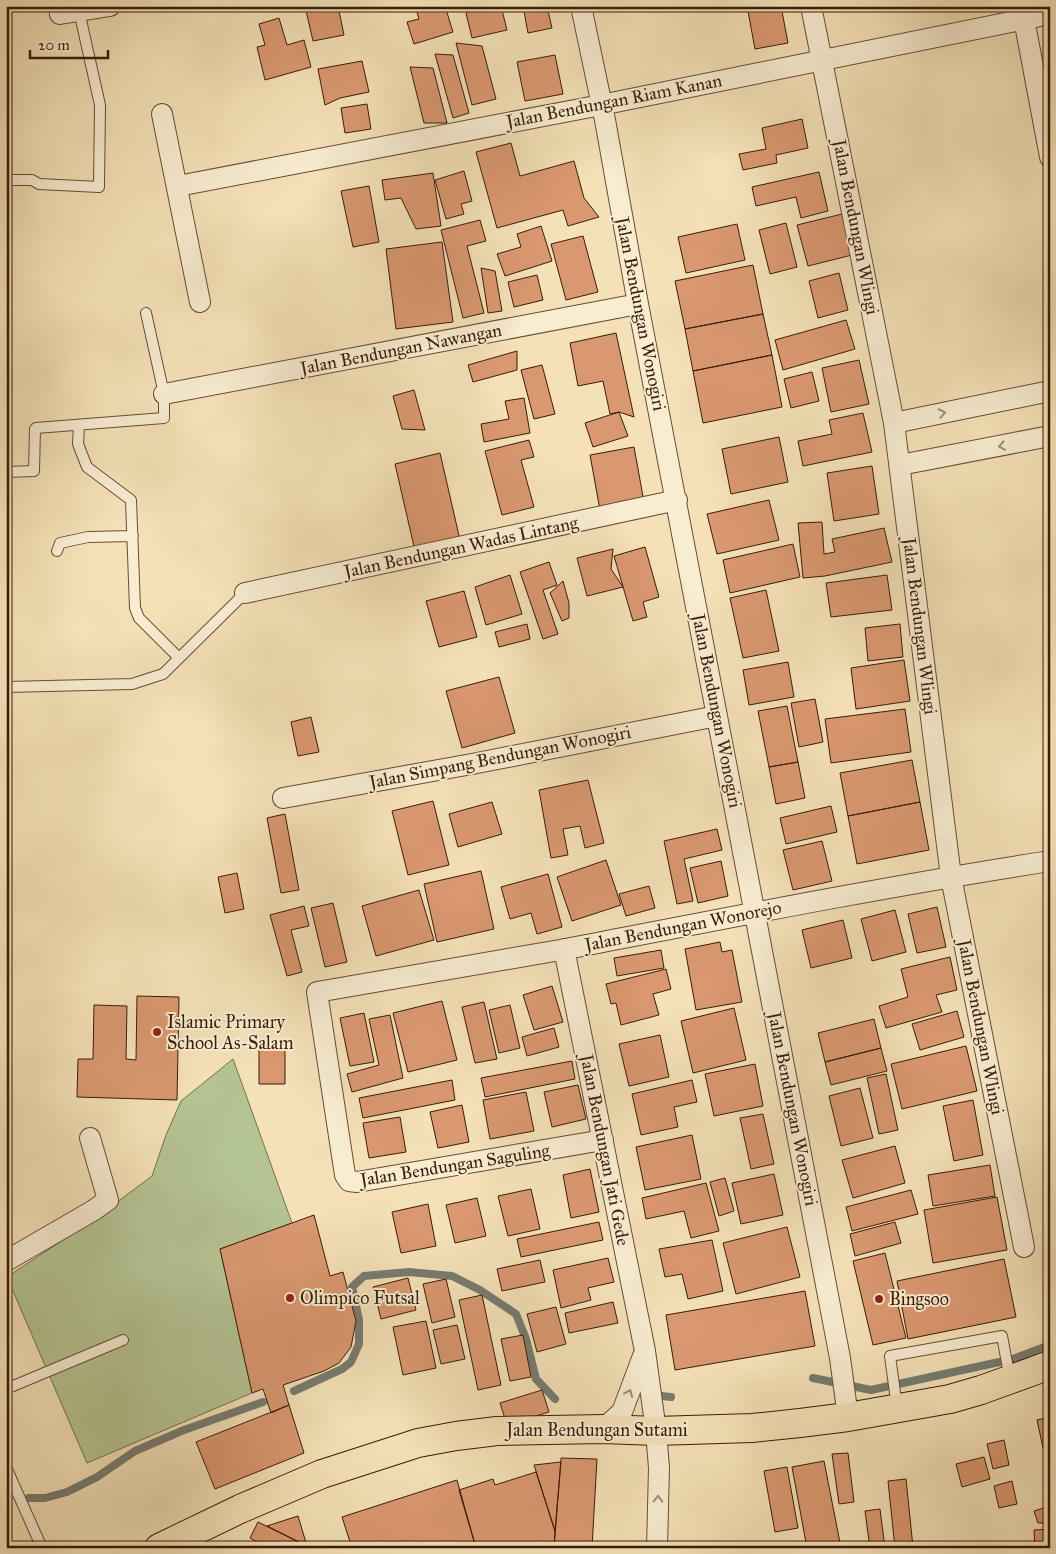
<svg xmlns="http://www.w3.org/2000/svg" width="1056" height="1554" viewBox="0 0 1056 1554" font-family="'IM FELL Great Primer',serif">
<rect width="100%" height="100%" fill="#f4e1b8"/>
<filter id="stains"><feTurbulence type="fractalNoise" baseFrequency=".004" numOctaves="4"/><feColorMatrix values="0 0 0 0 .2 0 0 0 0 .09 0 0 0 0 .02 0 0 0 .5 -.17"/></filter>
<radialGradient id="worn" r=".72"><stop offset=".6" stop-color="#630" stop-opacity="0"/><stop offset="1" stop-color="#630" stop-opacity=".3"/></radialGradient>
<path fill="#b5c494" stroke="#77704e" d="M233 1059 292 1223 220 1249 252 1393 87 1463 7 1277 93 1220 152 1176 166 1135 181 1101Z"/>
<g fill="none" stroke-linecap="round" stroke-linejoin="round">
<path stroke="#767c70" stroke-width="8" d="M813 1378 871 1390 1013 1359 1050 1345
M294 1391 342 1369 351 1362 359 1344V1320L352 1287 364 1276 409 1272 452 1276 480 1290 516 1314 526 1339 536 1379 555 1399
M661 1396 671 1397
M29 1498H45L67 1492 97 1477 135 1451 184 1430 263 1402"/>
</g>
<path fill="#da9870" stroke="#391c08" d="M305 6H338L344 35 313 41Z
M415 6H445L453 32 414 44 407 22 419 19Z
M479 6H501L507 30 472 38 466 13 479 9Z
M523 6H547L552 28 528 33Z
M747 6H781L788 43 755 49Z
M279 18 287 45 304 40 311 67 265 80 257 47 265 45 259 24Z
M456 43 482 46 496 99 472 105Z
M435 54 453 55 469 113 453 118Z
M555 55 563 94 525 101 517 62Z
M362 61 369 92 340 98 325 105 318 69Z
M410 67 433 68 447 123H424Z
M367 104 371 129 345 133 341 108Z
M802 119 808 148 776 155 777 163 743 170 739 154 766 149 762 128Z
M511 143 520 176 574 161 584 198 599 217 568 226 563 210 497 228 476 152Z
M464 171 472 201 461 204 464 214 446 219 435 180Z
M819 172 828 211 801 218 796 197 756 206 752 187Z
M433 173 441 226 416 229 401 198 385 200 382 180Z
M369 186 379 242 353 247 341 191Z
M842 214 852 255 808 266 797 225Z
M480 220 486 241 467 246 484 313 463 318 441 230Z
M786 223 797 267 770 274 759 230Z
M737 224 745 260 686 273 678 237Z
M541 226 552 261 505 276 497 254 521 247 517 234Z
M583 236 598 292 566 300 551 244Z
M442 242 453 322 396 329 386 249Z
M753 265 763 314 685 329 675 281Z
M481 268 495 271 502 311 488 313Z
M839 273 848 310 818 318 809 281Z
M537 275 543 300 514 307 508 282Z
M763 314 772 355 693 371 685 329Z
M846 320 855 349 783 370 775 340Z
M616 333 634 417 619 412 610 414 603 381 578 386 570 343Z
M517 351V370L473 382 468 365Z
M772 355 782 407 703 423 693 371Z
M859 360 869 404 831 412 822 368Z
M542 365 555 414 534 419 521 370Z
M812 372 819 401 791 408 784 379Z
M414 390 425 430 402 429 393 396Z
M524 398 530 433 484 442 481 424 509 419 505 401Z
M619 412 628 436 593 447 585 423Z
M863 413 872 452 803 466 798 441 832 434 829 420Z
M779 437 788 482 731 494 722 449Z
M529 440 534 457 521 460 534 507 502 515 485 451Z
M634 447 644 502 600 510 590 455Z
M440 453 460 540 415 551 395 464Z
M872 466 879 514 834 521 827 473Z
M769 500 779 540 717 554 707 514Z
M822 522 824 554 835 552 832 539 884 528 892 562 825 576 803 578 798 523Z
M793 544 800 577 730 593 723 560Z
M645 547 659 597 643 602 647 617 633 621 614 556Z
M613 549 611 569 623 587 587 596 577 558Z
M549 562 557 585 543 590 558 634 543 639 520 572Z
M510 575 522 614 486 625 475 587Z
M887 575 892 610 831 617 826 583Z
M563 581 569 603V618L562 621 550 593Z
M766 590 779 651 743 658 730 598Z
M464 591 477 637 439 647 426 601Z
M527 624 530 639 499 647 495 632Z
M900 624 903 657 868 661 865 628Z
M904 660 910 701 856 709 851 668Z
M788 662 794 697 749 705 743 670Z
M499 677 515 733 462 748 446 691Z
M815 699 823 742 799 747 791 703Z
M787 706 798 762 769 767 758 711Z
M905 709 911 752 831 763 825 719Z
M311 717 319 752 298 756 291 722Z
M912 760 920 802 848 816 840 773Z
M798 762 805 798 776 804 769 767Z
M588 780 604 843 585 848 580 826 563 829 568 855 551 858 539 790Z
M433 801 449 865 408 875 392 811Z
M492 802 502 834 458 847 449 814Z
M920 802 929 850 857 864 848 816Z
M831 806 837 832 786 844 780 818Z
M285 814 299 890 281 893 267 818Z
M717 829 722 850 684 859 693 901 677 904 664 841Z
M822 841 832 881 793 890 783 850Z
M606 860 621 905 572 921 557 877Z
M721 861 728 896 698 903 690 868Z
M481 871 494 929 437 942 424 884Z
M237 873 244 909 225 913 218 877Z
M548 874 562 927 537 934 531 913 510 919 501 887Z
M649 886 655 908 626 916 619 894Z
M419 890 434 940 376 956 362 906Z
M333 903 347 962 325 967 311 908Z
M304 906 309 926 291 930 302 972 287 976 270 915Z
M937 907 946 947 917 953 908 914Z
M895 910 906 952 872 961 861 919Z
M843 920 852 958 811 968 802 930Z
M720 942 722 952 732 950 742 1002 696 1010 685 949Z
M661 950 664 968 617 976 614 958Z
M950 957 957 990 936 995 942 1012 886 1028 879 1006 908 997 901 969Z
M666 969 671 989 653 994 659 1015 621 1025 616 1003 611 1004 606 984Z
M552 986 563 1022 534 1030 523 995Z
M137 996 179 997 177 1100 77 1097 78 1059H93L94 1005 127 1006 126 1059 136 1060Z
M442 1001 457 1060 408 1072 393 1013Z
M484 1002 497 1059 475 1063 462 1007Z
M510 1005 520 1048 499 1053 489 1010Z
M734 1008 746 1060 693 1073 681 1021Z
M957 1011 964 1037 920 1050 912 1024Z
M364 1013 374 1062 350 1066 340 1018Z
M390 1015 403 1078 352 1092 347 1074 379 1065 369 1019Z
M874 1019 881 1048 825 1062 818 1033Z
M554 1028 559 1047 527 1056 522 1037Z
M660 1035 669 1077 629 1086 619 1044Z
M966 1046 977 1091 902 1109 891 1064Z
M881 1048 887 1071 831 1085 825 1062Z
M285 1049V1084H259V1050Z
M572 1061 575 1079 485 1097 481 1078Z
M755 1064 763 1106 714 1116 705 1074Z
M886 1074 898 1130 879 1134 867 1078Z
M452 1080 455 1100 363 1118 359 1098Z
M692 1080 697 1102 674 1107 678 1127 641 1135 632 1094Z
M578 1085 586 1119 552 1127 544 1092Z
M860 1088 873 1138 841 1146 829 1096Z
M526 1092 534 1131 490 1139 483 1100Z
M973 1100 983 1155 954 1161 943 1106Z
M462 1105 469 1142 438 1148 430 1112Z
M763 1114 774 1164 751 1169 740 1118Z
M400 1117 406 1152 369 1158 363 1123Z
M692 1135 701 1179 645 1190 636 1147Z
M895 1146 905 1183 853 1198 842 1160Z
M990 1165 995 1196 933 1206 928 1175Z
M590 1169 599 1212 571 1218 563 1175Z
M774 1174 783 1215 741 1224 732 1183Z
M725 1178 734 1211 719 1216 710 1182Z
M706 1183 719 1231 691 1238 684 1211 646 1219 642 1198Z
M531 1189 540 1229 508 1236 498 1196Z
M911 1190 918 1214 852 1231 846 1207Z
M997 1197 1007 1250 933 1263 924 1210Z
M477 1198 486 1236 455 1243 446 1205Z
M428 1204 436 1246 401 1253 392 1212Z
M314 1215 330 1276 343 1272 356 1321 351 1347 339 1363 324 1371 283 1385 289 1405 271 1413 263 1389 252 1393 220 1249Z
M599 1222 603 1240 521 1257 517 1239Z
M895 1222 901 1243 855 1256 850 1234Z
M787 1227 800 1277 736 1294 723 1243Z
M712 1240 723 1291 688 1299 682 1274 665 1277 659 1249Z
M885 1253 906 1338 873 1345 853 1261Z
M608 1258 614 1282 588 1288 591 1300 561 1308 553 1270Z
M1004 1259 1016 1317 908 1339 897 1281Z
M540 1260 545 1282 502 1291 497 1269Z
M408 1278 416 1310 381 1319 373 1287Z
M446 1279 455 1317 432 1323 423 1284Z
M805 1291 815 1346 675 1370 666 1315Z
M482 1295 501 1385 478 1390 459 1300Z
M613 1302 618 1323 569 1333 565 1313Z
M556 1307 566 1344 537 1352 527 1314Z
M426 1321 436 1368 403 1375 393 1327Z
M457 1325 465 1359 441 1364 433 1330Z
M523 1335 531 1377 510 1381 501 1339Z
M542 1390 549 1412 507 1425 500 1403Z
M289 1405 304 1453 215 1489 196 1442Z
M1050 1417V1446L1043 1448 1037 1420Z
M1004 1440 1009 1465 993 1469 987 1444Z
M848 1453 854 1502 839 1504 832 1454Z
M984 1457 990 1479 962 1487 956 1464Z
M561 1458 597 1459 592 1548H554Z
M824 1461 841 1548H807L792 1467Z
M561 1462 555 1531 534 1465Z
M787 1467 798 1528 775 1532 764 1471Z
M536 1472 555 1531 554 1548H476L459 1490 493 1479 495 1485Z
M906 1479 913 1547 895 1548 888 1481Z
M457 1480 476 1548H352L342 1517Z
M1012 1481 1017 1504 999 1508 994 1486Z
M1047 1507 1050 1514V1523H1038L1034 1511Z
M880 1509 885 1548H870L865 1511Z
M298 1516 307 1546 267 1526Z
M258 1522 307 1546 308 1548H268L250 1538Z
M1050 1529V1548H1035L1034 1530Z"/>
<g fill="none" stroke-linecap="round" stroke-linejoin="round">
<g stroke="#684d34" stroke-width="12">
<path id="service" d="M6 180H32L39 184 99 187 100 105 79 11
M79 425 78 444 87 467 131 500 135 608 139 618 179 658
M6 472 34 471 35 429 36 428 164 418V394L146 313
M57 551 60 543 88 537 133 536
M6 687 132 684 163 674 245 593
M6 1389 123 1340
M897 1407 890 1356 1002 1336 1010 1379
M6 1467 42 1548"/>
</g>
<g stroke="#684d34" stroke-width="22">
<path id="minor" d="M581 6 605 120 638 304 840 1358 848 1417
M811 6 894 423 951 877 1024 1247
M60 14 110 6
M1024 19 1050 157
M162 114 200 302
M178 186 601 105 1050 14
M164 394 638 304
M894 423 1050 391
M900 465 1050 436
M245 593 677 500
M283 798 472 764 717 716
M564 949 645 1351 656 1431 659 1468 657 1548
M603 1140 357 1182 349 1181 345 1175 317 992C400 977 483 964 566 949 727 918 888 886 1050 861
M6 1261 94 1210 108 1200 90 1138
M603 1429 622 1412 643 1356"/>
</g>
<g stroke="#391c08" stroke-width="30">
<path id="primary" d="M159 1548 240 1509 322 1474 418 1443 456 1436 497 1431 603 1429 656 1431 752 1428 800 1423 848 1417 950 1399 981 1390 1050 1365"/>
</g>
<use href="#service" stroke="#f8ecd1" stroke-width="10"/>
<use href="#minor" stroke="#f8ecd1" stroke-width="20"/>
<use href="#primary" stroke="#f4e1b8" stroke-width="28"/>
</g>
<defs><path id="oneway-chevron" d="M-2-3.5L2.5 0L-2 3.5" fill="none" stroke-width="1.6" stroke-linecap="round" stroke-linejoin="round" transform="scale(1.25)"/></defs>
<g stroke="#a28e77">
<use href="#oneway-chevron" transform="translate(942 413) rotate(-12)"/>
<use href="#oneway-chevron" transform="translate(1002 446) rotate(169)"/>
<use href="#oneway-chevron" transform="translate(629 1393) rotate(-67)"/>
<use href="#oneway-chevron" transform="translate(658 1499) rotate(-88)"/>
</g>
<g fill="#8f2418" stroke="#f8ecd1" stroke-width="2">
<circle cx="157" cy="1032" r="5"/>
<circle cx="290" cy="1298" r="5"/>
<circle cx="879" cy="1299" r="5"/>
</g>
<g text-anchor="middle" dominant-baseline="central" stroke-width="4" stroke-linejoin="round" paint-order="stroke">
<g font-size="18" fill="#391c08" stroke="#f8ecd1">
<text transform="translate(614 101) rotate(-11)">Jalan Bendungan Riam Kanan</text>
<text transform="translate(856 227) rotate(79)">Jalan Bendungan Wlingi</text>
<text transform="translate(641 314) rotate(79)">Jalan Bendungan Wonogiri</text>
<text transform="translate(401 349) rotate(-11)">Jalan Bendungan Nawangan</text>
<text transform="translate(461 547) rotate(-12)">Jalan Bendungan Wadas Lintang</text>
<text transform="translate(920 626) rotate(83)">Jalan Bendungan Wlingi</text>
<text transform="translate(717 711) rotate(79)">Jalan Bendungan Wonogiri</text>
<text transform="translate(500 757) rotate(-11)">Jalan Simpang Bendungan Wonogiri</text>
<text transform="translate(683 926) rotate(-11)">Jalan Bendungan Wonorejo</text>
<text transform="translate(981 1027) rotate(79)">Jalan Bendungan Wlingi</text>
<text transform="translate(793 1109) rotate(79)">Jalan Bendungan Wonogiri</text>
<text transform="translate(605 1150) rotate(79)">Jalan Bendungan Jati Gede</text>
<text transform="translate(455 1165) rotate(-9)">Jalan Bendungan Saguling</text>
<text x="597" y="1430">Jalan Bendungan Sutami</text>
</g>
<g font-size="18" fill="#391c08" stroke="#f8ecd1" text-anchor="start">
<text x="167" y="1022">Islamic Primary<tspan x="167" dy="21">School As-Salam</tspan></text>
<text x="300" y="1298">Olimpico Futsal</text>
<text x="889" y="1299">Bingsoo</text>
</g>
</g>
<rect width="1056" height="1554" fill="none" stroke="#f4e1b8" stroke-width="25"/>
<rect x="8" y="8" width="1041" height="1539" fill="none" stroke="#391c08" stroke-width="2.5"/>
<rect x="12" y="12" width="1031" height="1529" fill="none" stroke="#391c08"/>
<path d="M30 50v8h78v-8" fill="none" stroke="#391c08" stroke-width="2.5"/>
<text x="38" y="50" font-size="15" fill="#391c08" stroke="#f8ecd1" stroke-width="4" paint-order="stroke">20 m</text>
<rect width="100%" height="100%" filter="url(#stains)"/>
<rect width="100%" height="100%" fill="url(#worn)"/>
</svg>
